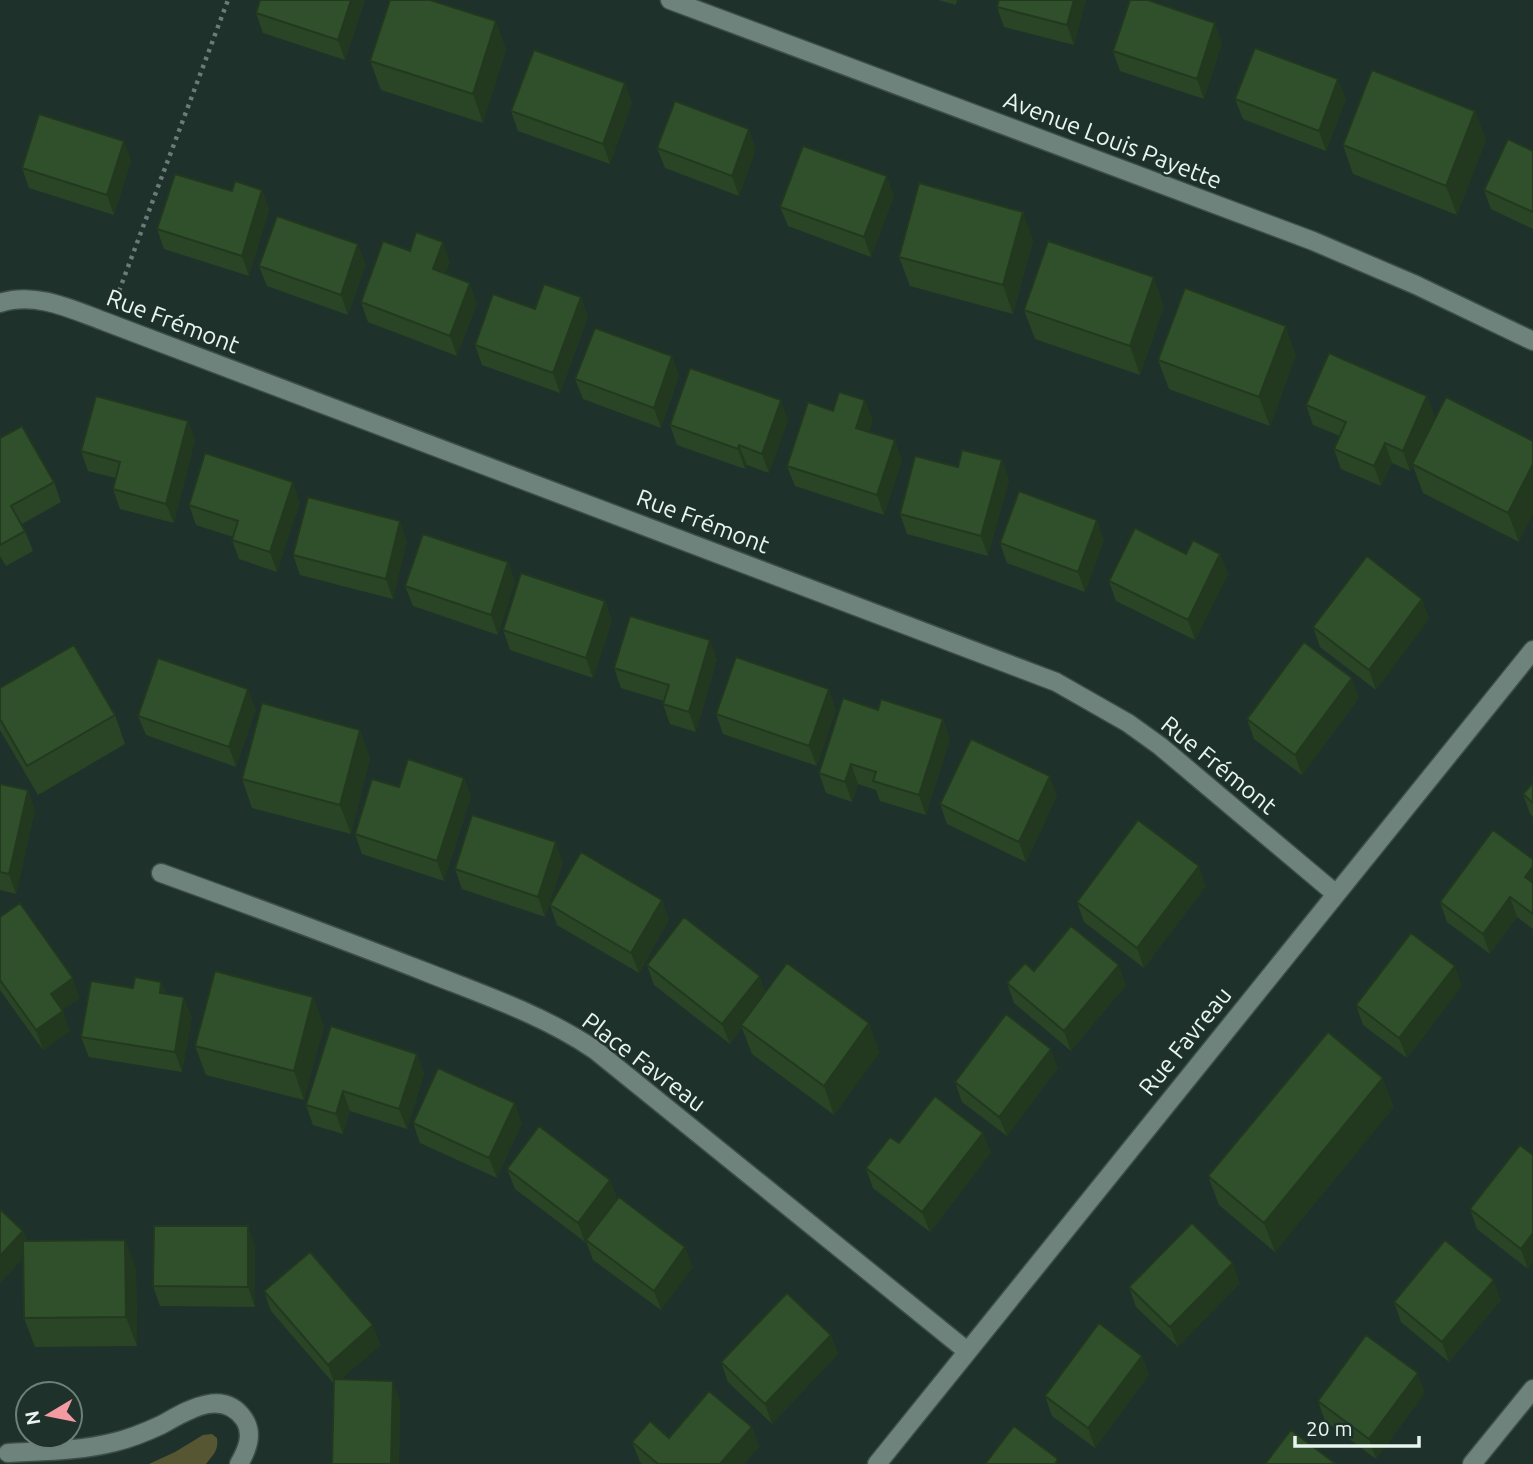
<svg xmlns="http://www.w3.org/2000/svg" width="1533" height="1464" viewBox="0 0 1533 1464" font-family="Ubuntu,sans-serif">
<rect width="100%" height="100%" fill="#1f312b"/>
<path fill="#565732" d="M212 1434 217 1438C219 1450 213 1455 206 1464H149L175 1452 203 1435Z"/>
<g fill="none" stroke-linecap="round" stroke-linejoin="round">
<g stroke="#3d4e49" stroke-width="21">
<path id="minor" d="M670 0 1313 241 1416 285 1533 341
M0 303C36 291 73 310 106 322L1056 682 1128 723 1160 746 1336 894
M161 873C252 906 342 939 431 974 487 996 545 1016 595 1050L967 1351
M8 1453C44 1451 80 1451 115 1442 132 1438 146 1432 161 1425 185 1412 222 1387 244 1419 254 1434 247 1450 239 1464
M877 1464 1533 650
M1472 1464 1533 1389"/>
</g>
<path stroke="#6c7b76" stroke-width="4.5" stroke-dasharray="3.5 5" stroke-linecap="butt" d="M119 291 228 0"/>
<use href="#minor" stroke="#6e837c" stroke-width="18"/>
</g>
<path fill="#294526" d="M260 0H365L345 60 263 33 256 13Z
M938 0H957L956 5Z
M999 0H1086L1074 45 1004 27 997 7Z
M496 21 506 50 483 123 381 90 370 61Z
M1222 43 1204 99 1120 71 1113 51Z
M625 83 632 103 610 164 518 131 511 111Z
M1235 99H1346L1326 151 1243 119Z
M1475 111 1486 140 1457 215 1353 174 1343 145Z
M124 141 131 161 114 215 29 188 22 168Z
M657 148 756 149 739 196 665 168Z
M1533 151V229L1491 209 1484 190Z
M262 190 269 210 249 276 164 249 157 229 232 191Z
M894 196 871 257 788 226 780 207Z
M1023 212 1033 241 1013 314 910 286 899 257Z
M410 251 450 262 445 274 477 303 457 356 368 322 361 302Z
M366 264 348 315 267 286 259 266Z
M581 297 588 317 560 393 482 365 475 345 535 309Z
M1164 306 1140 375 1035 339 1024 310Z
M1296 355 1270 426 1169 389 1158 360Z
M672 356 679 376 661 428 583 399 575 379Z
M1306 405 1435 416 1423 444 1533 441 1519 542 1423 493 1413 466 1410 471 1392 463 1381 486 1341 469 1334 449 1340 436 1313 425Z
M833 411 873 420 869 432 902 460 884 515 795 486 787 466Z
M788 420 769 473 747 465 745 469 677 445 670 425Z
M188 421 195 440 174 523 120 509 113 489 116 478 88 471 81 451Z
M0 438 54 482 61 502 22 524 25 531 33 551 6 566 0 556Z
M1002 460 1009 480 988 556 907 534 900 514 958 467Z
M300 502 277 572 239 559 232 540 233 537 196 525 189 505Z
M1104 540 1085 592 1007 563 1000 543Z
M407 541 393 599 300 575 293 555Z
M1220 554 1228 574 1195 640 1116 601 1109 581Z
M508 562 515 582 498 635 413 606 405 586Z
M1422 599 1429 619 1376 690 1320 647 1313 627Z
M605 601 612 621 593 678 510 650 503 630Z
M717 659 696 732 670 724 663 704 664 701 621 688 614 668Z
M0 688 115 715 125 744 38 795 0 730Z
M1359 698 1302 775 1254 739 1247 719Z
M256 709 236 767 146 735 138 716Z
M836 709 817 766 723 734 716 714Z
M878 710 943 719 950 739 926 815 880 801 876 790 858 784 852 802 826 793 819 773Z
M360 730 370 759 351 834 252 808 242 779Z
M464 778 471 797 444 881 362 854 355 834Z
M1533 783V817L1530 814 1523 794Z
M0 784 28 790 35 810 16 894 0 890Z
M1057 796 1026 862 947 824 940 804Z
M1533 859V929L1517 917 1490 954 1447 922 1440 902Z
M563 862 545 917 462 889 455 869Z
M1206 886 1144 968 1084 922 1077 902Z
M662 900 669 920 639 973 557 925 550 905Z
M0 917 80 998 62 1011 70 1031 43 1050 0 990Z
M647 965 765 992 880 1052 834 1115 752 1054 742 1028 730 1044 654 985Z
M1034 971 1126 985 1071 1051 1014 1003 1007 983Z
M161 982 166 994 192 1017 182 1072 89 1057 81 1037 133 988Z
M1462 986 1407 1058 1363 1025 1356 1005Z
M313 997 324 1026 304 1100 206 1075 195 1046Z
M417 1054 424 1074 407 1129 350 1111 343 1134 313 1125 306 1105Z
M1058 1068 1007 1136 962 1102 955 1082Z
M1394 1107 1275 1252 1219 1205 1208 1176Z
M413 1123H522L497 1178 420 1143Z
M983 1133 991 1153 930 1232 873 1188 866 1168Z
M1520 1145 1528 1269 1477 1229 1470 1209Z
M507 1169 610 1180 617 1199 693 1267 661 1310 593 1260 586 1241 585 1242 515 1189Z
M23 1231 27 1241 125 1240 136 1269 137 1346 35 1347 24 1318Z
M255 1246V1307L160 1306 153 1286Z
M1240 1283 1178 1347 1136 1307 1129 1287Z
M264 1291 381 1345 341 1379 400 1400 399 1464H332L334 1384 271 1311Z
M1501 1300 1449 1362 1401 1322 1394 1302Z
M831 1335 838 1354 772 1424 728 1382 721 1362Z
M1142 1356 1149 1375 1095 1448 1052 1416 1045 1396Z
M1425 1393 1376 1459 1325 1421 1318 1401Z
M752 1427 759 1447 744 1464H642L640 1462 632 1442Z"/>
<path fill="#22381f" d="M351 0H365L345 60 338 40Z
M1074 0H1086L1074 45 1067 25Z
M496 21 506 50 483 123 473 94Z
M1215 23 1222 43 1204 99 1197 79Z
M1338 79 1346 99 1326 151 1319 131Z
M625 83 632 103 610 164 603 144Z
M1475 111 1486 140 1457 215 1446 186Z
M749 129 756 149 739 196 732 176Z
M124 141 131 161 114 215 107 195Z
M887 176 894 196 871 257 864 237Z
M262 190 269 210 249 276 242 256Z
M1023 212 1033 241 1013 314 1003 285Z
M443 242 450 262 440 289 433 269Z
M358 244 366 264 348 315 341 295Z
M1154 277 1164 306 1140 375 1130 346Z
M470 283 477 303 457 356 450 336Z
M581 297 588 317 560 393 553 373Z
M1286 326 1296 355 1270 426 1259 397Z
M672 356 679 376 661 428 654 408Z
M1427 396 1435 416 1410 471 1403 451Z
M781 400 788 420 769 473 762 454Z
M865 400 873 420 863 448 856 428Z
M188 421 195 440 174 523 166 504Z
M895 440 902 460 884 515 877 495Z
M1385 443 1392 463 1381 486 1374 466Z
M739 445 747 465 745 469 738 449Z
M1002 460 1009 480 988 556 981 536Z
M1533 464V514L1519 542 1508 513Z
M293 482 300 502 277 572 270 552Z
M1097 520 1104 540 1085 592 1078 572Z
M400 521 407 541 393 599 386 579Z
M1220 554 1228 574 1195 640 1188 620Z
M508 562 515 582 498 635 491 615Z
M1422 599 1429 619 1376 690 1369 670Z
M605 601 612 621 593 678 586 658Z
M710 640 717 659 696 732 689 712Z
M1352 678 1359 698 1302 775 1295 755Z
M248 689 256 709 236 767 229 747Z
M829 689 836 709 817 766 809 746Z
M943 719 950 739 926 815 919 795Z
M360 730 370 759 351 834 340 805Z
M851 764 858 784 852 802 845 782Z
M1050 776 1057 796 1026 862 1019 842Z
M464 778 471 797 444 881 437 861Z
M28 790 35 810 16 894 9 874Z
M556 842 563 862 545 917 538 897Z
M1199 866 1206 886 1144 968 1137 948Z
M1533 866V896L1525 877Z
M1510 897 1517 917 1490 954 1483 934Z
M662 900 669 920 639 973 631 953Z
M1119 965 1126 985 1071 1051 1064 1031Z
M1455 966 1462 986 1407 1058 1399 1038Z
M760 976 767 996 741 1025 742 1028 730 1044 722 1024Z
M73 978 80 998 58 1014 51 994Z
M161 982 168 1001 160 993Z
M184 997 192 1017 182 1072 175 1052Z
M313 997 324 1026 304 1100 294 1071Z
M63 1011 70 1031 43 1050 36 1030Z
M869 1023 880 1052 834 1115 824 1086Z
M1051 1049 1058 1068 1007 1136 999 1117Z
M417 1054 424 1074 407 1129 399 1109Z
M1383 1078 1394 1107 1275 1252 1264 1223Z
M343 1091 350 1111 343 1134 336 1114Z
M515 1103 522 1123 497 1178 489 1158Z
M983 1133 991 1153 930 1232 922 1212Z
M610 1180 617 1200 585 1242 578 1223Z
M248 1226 255 1246V1307L248 1287Z
M23 1231 30 1251 0 1284V1256Z
M1533 1233V1262L1528 1269 1521 1249Z
M125 1240 136 1269 137 1346 126 1317Z
M685 1247 693 1267 661 1310 654 1291Z
M1233 1263 1240 1283 1178 1347 1170 1327Z
M1494 1280 1501 1300 1449 1362 1442 1342Z
M373 1325 381 1345 335 1385 328 1365Z
M831 1335 838 1354 772 1424 765 1404Z
M1142 1356 1149 1375 1095 1448 1088 1428Z
M1418 1373 1425 1393 1376 1459 1369 1439Z
M393 1381 400 1400 399 1464H391Z
M752 1427 759 1447 744 1464H720Z"/>
<path fill="#30502c" stroke="#22381f" stroke-width="2" d="M260 0H351L338 40 256 13Z
M390 0H430L496 21 473 94 370 61Z
M999 0H1074L1067 25 997 7Z
M1130 0H1148L1215 23 1197 79 1113 51Z
M1255 48 1338 79 1319 131 1235 99Z
M534 50 625 83 603 144 511 111Z
M1372 70 1475 111 1446 186 1343 145Z
M675 101 749 129 732 176 657 148Z
M39 114 124 141 107 195 22 168Z
M1508 139 1533 151V212L1484 190Z
M803 146 887 176 864 237 780 207Z
M175 174 232 191 235 181 262 190 242 256 157 229Z
M919 183 1023 212 1003 285 899 257Z
M277 216 358 244 341 295 259 266Z
M416 232 443 242 433 269 470 283 450 336 361 302 383 241 410 251Z
M1048 241 1154 277 1130 346 1024 310Z
M544 284 581 297 553 373 475 345 493 294 535 309Z
M1185 288 1286 326 1259 397 1158 360Z
M595 328 672 356 654 408 575 379Z
M1329 353 1427 396 1403 451 1385 443 1374 466 1334 449 1346 422 1306 405Z
M690 368 781 400 762 454 739 445 738 449 670 425Z
M839 392 865 400 856 428 895 440 877 495 787 466 808 402 833 411Z
M96 396 188 421 166 504 113 489 120 462 81 451Z
M1446 397 1533 441V464L1508 513 1412 464Z
M22 426 54 482 11 506 25 531 0 545V438Z
M962 450 1002 460 981 536 900 514 915 456 958 467Z
M205 453 293 482 270 552 232 540 238 521 189 505Z
M1019 491 1097 520 1078 572 1000 543Z
M308 497 400 521 386 579 293 555Z
M1135 528 1186 554 1193 540 1220 554 1188 620 1109 581Z
M423 534 508 562 491 615 405 586Z
M1367 556 1422 599 1369 670 1313 627Z
M521 573 605 601 586 658 503 630Z
M630 616 710 640 689 712 663 704 669 685 614 668Z
M1304 642 1352 678 1295 755 1247 719Z
M74 645 115 715 27 766 0 719V688Z
M736 657 829 689 809 746 716 714Z
M158 658 248 689 229 747 138 716Z
M843 698 878 710 881 699 943 719 919 795 873 781 876 772 851 764 845 782 819 773Z
M262 703 360 730 340 805 242 779Z
M971 739 1050 776 1019 842 940 804Z
M408 759 464 778 437 861 355 834 372 779 399 787Z
M1533 783V803L1523 794Z
M0 784 28 790 9 874 0 872Z
M472 815 556 842 538 897 455 869Z
M1138 820 1199 866 1137 948 1077 902Z
M1493 830 1533 859V866L1525 877 1533 883V914L1510 897 1483 934 1440 902Z
M581 852 662 900 631 953 550 905Z
M20 903 73 978 51 994 63 1011 36 1030 0 980V917Z
M684 917 760 976 722 1024 647 965Z
M1071 926 1119 965 1064 1031 1007 983 1025 963 1034 971Z
M1411 933 1455 966 1399 1038 1356 1005Z
M787 963 869 1023 824 1086 741 1025Z
M215 971 313 997 294 1071 195 1046Z
M135 977 161 982 160 993 184 997 175 1052 81 1037 91 981 133 988Z
M1006 1014 1051 1049 999 1117 955 1082Z
M331 1026 417 1054 399 1109 343 1091 336 1114 306 1105Z
M1328 1032 1383 1078 1264 1223 1208 1176Z
M438 1068 515 1103 489 1158 413 1123Z
M935 1096 983 1133 922 1212 866 1168 890 1137 899 1143Z
M539 1126 610 1180 578 1223 507 1169Z
M1520 1145 1533 1155V1233L1521 1249 1470 1209Z
M619 1197 685 1247 654 1291 586 1240Z
M0 1209 23 1231 0 1256Z
M1192 1223 1233 1263 1170 1327 1129 1287Z
M154 1226H248V1287L153 1286Z
M125 1240 126 1317 24 1318 23 1241Z
M1445 1240 1494 1280 1442 1342 1394 1302Z
M310 1252 373 1325 328 1365 264 1291Z
M787 1293 831 1335 765 1404 721 1362Z
M1099 1323 1142 1356 1088 1428 1045 1396Z
M1366 1335 1418 1373 1369 1439 1318 1401Z
M334 1379 393 1381 391 1464H332Z
M709 1391 752 1427 720 1464H658L632 1442 650 1421 669 1438Z
M1014 1426 1058 1459 1055 1464H985Z
M1291 1430 1336 1464H1265Z"/>
<g text-anchor="middle" dominant-baseline="central" stroke-width="5" stroke-linejoin="round" paint-order="stroke">
<g font-size="24" fill="#e8f4f0" stroke="#1f312b">
<text transform="translate(1113 140) rotate(21)">Avenue Louis Payette</text>
<text transform="translate(173 321) rotate(21)">Rue Frémont</text>
<text transform="translate(703 521) rotate(21)">Rue Frémont</text>
<text transform="translate(1219 765) rotate(39)">Rue Frémont</text>
<text transform="translate(1185 1041) rotate(-51)">Rue Favreau</text>
<text transform="translate(644 1062) rotate(37)">Place Favreau</text>
</g>
</g>
<g transform="translate(49 1415) rotate(260)"><circle r="33" fill="#1f312b" stroke="#6f7f7a" stroke-width="2"/>
<path d="M0-5L12 26L0 18L-12 26Z" fill="#f49aa2"/>
<text y="-10" font-size="19" font-weight="bold" text-anchor="middle" fill="#e8f4f0">N</text>
</g>
<path d="M1295 1436v10h124v-10" fill="none" stroke="#e8f4f0" stroke-width="3.5"/>
<text x="1306" y="1436" font-size="21" fill="#e8f4f0" stroke="#1f312b" stroke-width="5" paint-order="stroke">20 m</text>
</svg>
